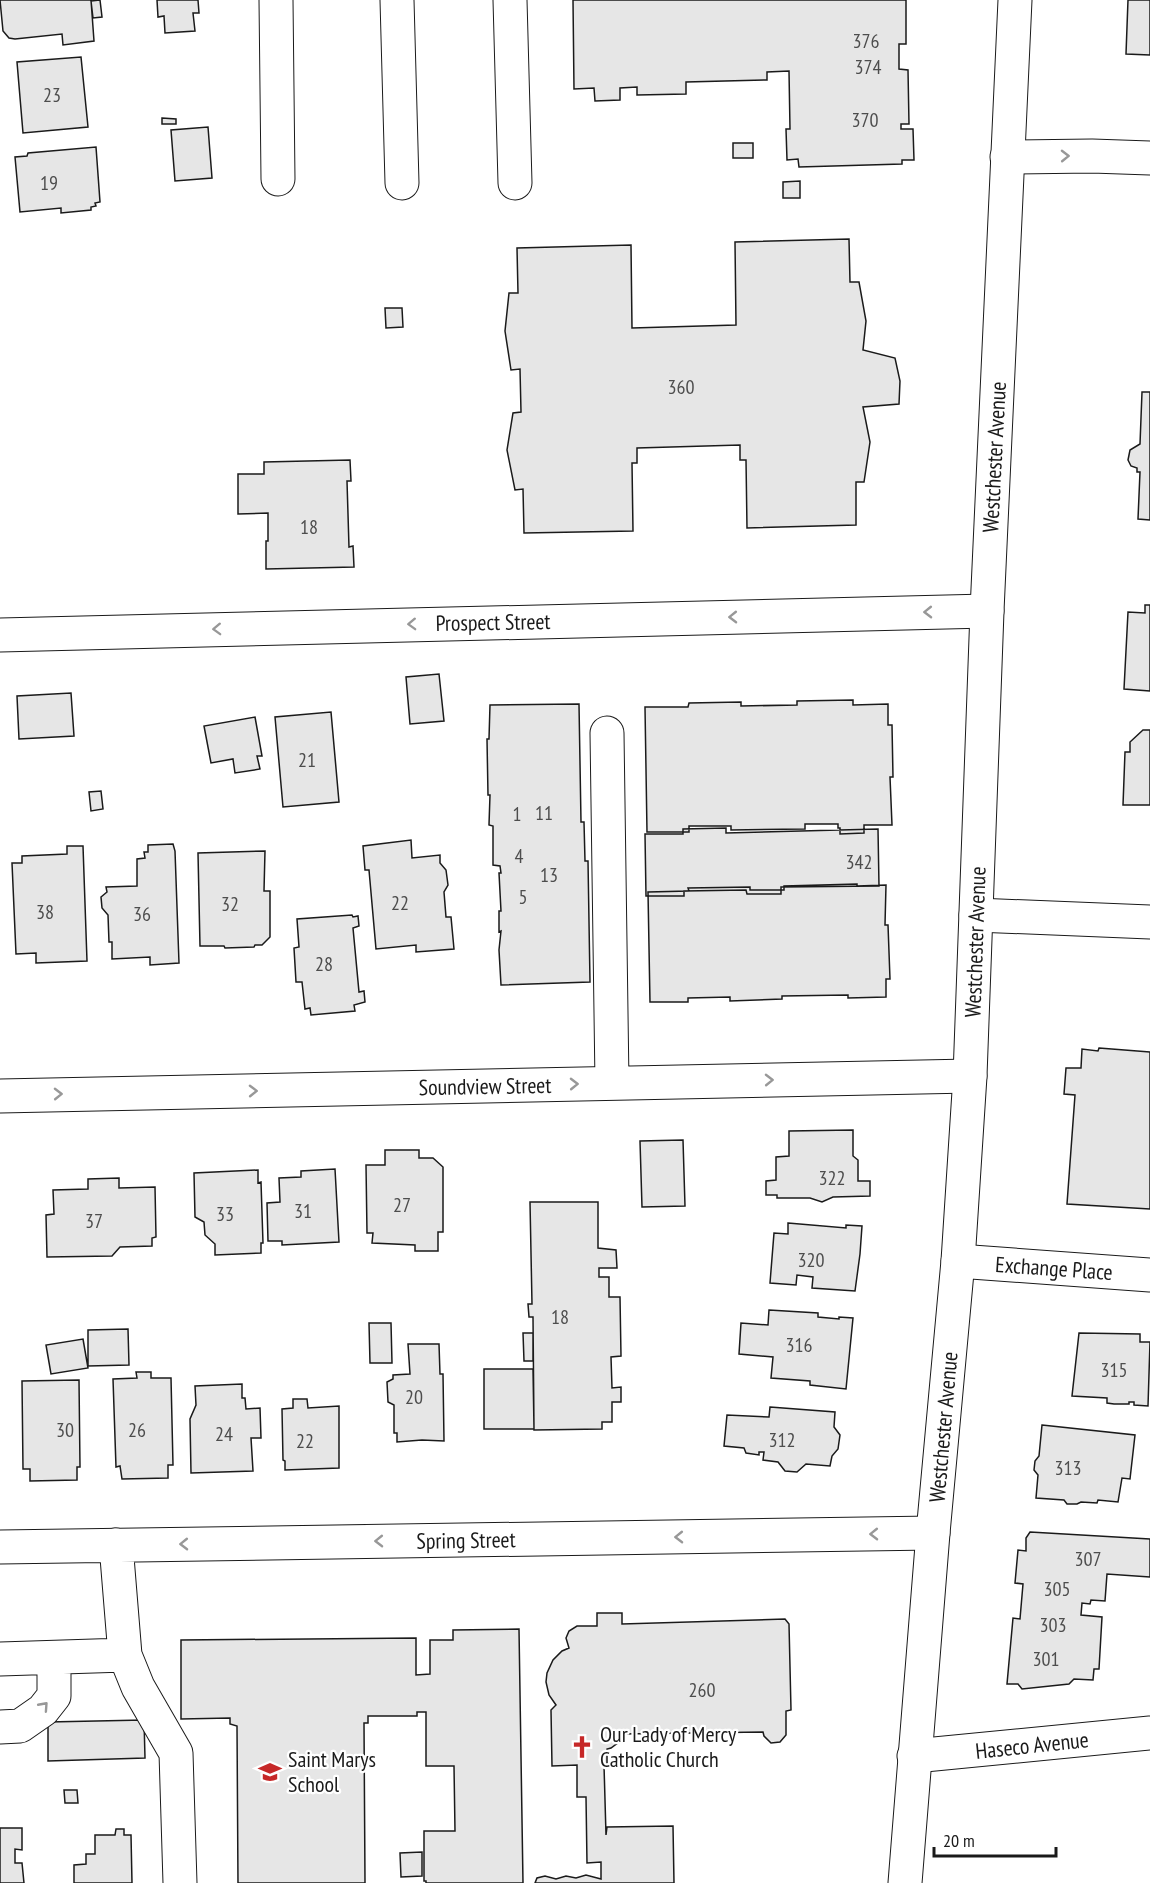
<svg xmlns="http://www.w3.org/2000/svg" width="1150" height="1883" viewBox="0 0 1150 1883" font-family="'PT Sans Narrow',sans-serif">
<rect width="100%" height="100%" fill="#fff"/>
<path fill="#e6e6e6" stroke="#1a1a1a" stroke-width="1.5" d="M0 0H91L94 41 63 45 62 34 15 39 9 38 3 31Z
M100 0 102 17 93 18 91 1Z
M157 0H198L199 13H193L195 31 165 33 164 16 158 17Z
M573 0H906V44H899V69L908 70 909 124H901V129H913L914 160H902V164L799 167 798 159 787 160 786 129H790L789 71 767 72V80L686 82V94L637 95V87L620 88V100L595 101 594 88 574 89Z
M1128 0H1150V55L1126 54Z
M81 57 88 127 23 133 17 62Z
M162 118 176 119V124H162Z
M208 127 212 178 175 181 171 130Z
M733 143H753V158H733Z
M96 147 100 202 95 203 96 206 91 207V210L61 213V208L20 212 15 157 27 156 28 153Z
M800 181V198H783V182Z
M849 239 850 282H859L866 321 863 350 895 358 900 381 899 404 863 407 870 442 864 482H856V525L747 528 746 460H740V445L637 448V463H632L633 531 524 533 523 489 515 490 507 450 513 413 521 412 520 369 511 370 505 331 509 293H518L517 248 631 245 632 328 736 325 735 242Z
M385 308H402L403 327 386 328Z
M1142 392H1150V520L1138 519 1140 472H1137V468L1131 466 1128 460 1130 450 1140 444Z
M350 460 351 481H347L349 547 353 546 354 567 266 569V541H268V513L238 514V474H264V462Z
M1145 605H1150V691L1124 689 1128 612 1145 613Z
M439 674 444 721 410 724 406 677Z
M71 693 74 736 19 739 17 696Z
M853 700V705L888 704V725H892L893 777H890L892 825H864V833L840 834V828H838V824H805V829L731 830V826H689V832H647L645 707H688L689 703 741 702V706L797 705V701Z
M579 704 581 822H584L585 861H588L590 982 501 985 499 950 501 931 499 932V911H501L499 873H501L500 866 493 865V826L489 825 490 795H488L487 739H489L490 705Z
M331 712 339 802 283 807 275 717Z
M255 717 262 756H257L260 769 235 773 233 759 211 763 204 726Z
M1143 730H1150V805H1123L1125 752H1130V742Z
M101 791 103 809 91 811 89 792Z
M726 828V833L878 829 879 886 781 887V894H747L746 890 684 891V896H646L645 834H683V829Z
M411 840 412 858 440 855V863L446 870 448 885 444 892 446 917H451L454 949 416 952V945L376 949 369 870H365L363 846Z
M173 844 175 851 179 963 150 965V957L112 959V942H109L108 915 102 908 101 897 107 892 106 887 137 886V859L145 858 144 852H148V845Z
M67 846H83L87 961 36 963V953L16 954 12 863H22V856L67 854Z
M265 851 264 891H270V937L262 945H255L254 947 225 948 224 946H200L198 853Z
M857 884V886L886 885 885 925H888L890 979H886V997L848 998V995L782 996V999L730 1001V997L688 998V1002H650L648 892 689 891 688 888 750 887V890H784V886Z
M352 915 353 917 358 916 359 926 353 928 359 992 364 991 365 1002 354 1005 355 1011 311 1015 310 1008 305 1009 302 982H296L294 948 299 947 297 919Z
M1099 1048 1150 1052V1209L1067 1204 1075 1095 1064 1094 1066 1068H1081L1082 1049 1098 1051Z
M853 1130V1156L858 1160V1181H870V1196L833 1197 822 1202 810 1198H777V1195H766V1181L776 1180V1157L789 1156V1131Z
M683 1140 685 1206 642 1207 640 1141Z
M385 1150H419V1158H433L443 1167V1232H438V1251H415V1245L372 1243 373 1233H367L366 1165H385Z
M335 1169 339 1242 282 1245V1241H268L267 1203 280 1202 279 1178 301 1177V1171Z
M258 1170V1183L261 1182 263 1243H261V1253L215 1255V1244L205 1235 204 1222 195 1217 194 1173Z
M119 1178V1188L155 1187 156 1237 152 1238V1246L120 1247 112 1256 47 1257 46 1215 54 1214 53 1190 88 1189V1179Z
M530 1202H598V1248L616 1250 617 1268H599V1277H609V1297H620L621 1356 611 1357 612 1388 621 1387V1402H612V1422H602V1429L534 1430 533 1317H529L528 1304H532Z
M788 1223 846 1228V1225L862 1226 860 1254 855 1291 812 1288 813 1277 797 1275 796 1285 770 1283 774 1233 788 1234Z
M769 1310 818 1313V1317L839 1319V1317L853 1318 846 1389 810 1385V1381L771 1378 773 1357 739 1354 741 1323 768 1325Z
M369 1323H391L392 1363H370Z
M128 1329 129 1365 88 1366V1330Z
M523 1333H533V1361H524Z
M1079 1333 1140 1334V1342H1150L1148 1406 1134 1405V1402H1129V1404H1114L1107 1403V1398L1072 1396Z
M83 1339 88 1368 51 1374 46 1345Z
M408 1344H439L440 1374H443L444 1441 422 1440 397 1442V1433H394V1405L388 1402 387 1382 393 1379V1375L410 1374Z
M484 1369H533L534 1429H484Z
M136 1372H151V1378H171L173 1465H168V1478L122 1479 120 1466 116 1467 113 1379 137 1378Z
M79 1380 80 1467H77V1480L30 1481V1469H23L22 1381Z
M242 1384V1398H245L246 1409 260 1408 261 1438H251L253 1471 191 1473 190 1419 196 1405 195 1386Z
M293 1399H307L308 1408 339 1406V1468L285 1470V1461L283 1460 282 1409 293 1408Z
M770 1407 835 1412 834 1427 840 1435 838 1449 832 1456 830 1466 806 1464 797 1472 785 1471 778 1462 763 1460 764 1452H759V1455L746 1453 744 1448 724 1446 727 1415 769 1417Z
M1042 1425 1135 1435 1130 1479 1122 1478 1118 1502 1098 1500 1097 1503 1081 1502 1077 1504H1067L1064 1500 1036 1498 1038 1475 1034 1470 1035 1461 1039 1456Z
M1030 1532 1150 1539V1577L1107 1574 1105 1601 1091 1600 1090 1604 1082 1603 1081 1615 1102 1617 1099 1669H1094L1093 1680 1074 1679 1069 1684 1022 1689 1018 1684H1007L1013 1618 1020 1619 1023 1584 1015 1583 1018 1550 1026 1551V1538Z
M597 1613H622V1624L785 1619 789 1624 791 1710 786 1711V1735L780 1742 771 1743 764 1736 763 1732 621 1734 619 1742 611 1748 607 1749V1765H604L606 1835 607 1827 673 1826 674 1883H535L537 1878 545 1876 556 1879 566 1876 576 1878 586 1875 601 1879V1862L587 1863 586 1797H577V1765L552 1766 551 1710 556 1705 549 1695 546 1682 547 1673 553 1660 562 1651 569 1648 566 1638 569 1631 577 1626H597Z
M519 1629 523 1883H426V1881H424V1831H455L454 1766H426V1712H417V1716H368V1723H364L365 1883H238L237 1726 230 1724V1718L181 1719V1640L416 1638V1675L430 1674V1640H453V1630Z
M144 1720 145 1758 48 1761V1722Z
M64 1790H77L78 1803H65Z
M0 1828H22V1850L15 1849V1863H22L24 1883H0Z
M116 1829H124V1835H131L132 1883H74V1865L86 1864V1854H95V1835H115Z
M422 1852V1876L401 1877 400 1853Z"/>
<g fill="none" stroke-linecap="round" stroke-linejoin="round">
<g stroke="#1a1a1a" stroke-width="35">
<path id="minor" d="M276 0 278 179
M397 0 402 183
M510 0 515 183
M1007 157 1092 156 1150 158
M0 635 987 611
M607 733 612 1083
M976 915 1150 922
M0 1096 970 1076
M958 1261 1150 1275
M116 1545 125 1655 138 1687 176 1753 180 1883
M0 1547 933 1533
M0 1659 125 1655
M0 1727 20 1726 43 1710 54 1696V1658
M914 1756 1150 1733"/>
</g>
<g stroke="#1a1a1a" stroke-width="35">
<path id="major" d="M905 1883 933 1533 958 1261 970 1076 987 611 1015 0"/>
</g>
<use href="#minor" stroke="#fff" stroke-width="33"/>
<use href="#major" stroke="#fff" stroke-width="33"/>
</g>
<defs><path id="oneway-chevron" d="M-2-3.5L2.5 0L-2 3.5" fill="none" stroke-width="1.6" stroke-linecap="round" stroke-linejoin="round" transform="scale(1.5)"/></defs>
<g stroke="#989898">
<use href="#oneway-chevron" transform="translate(1065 156) rotate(-1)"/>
<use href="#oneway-chevron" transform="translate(928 612) rotate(179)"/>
<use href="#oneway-chevron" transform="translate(733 617) rotate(179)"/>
<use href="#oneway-chevron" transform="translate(412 624) rotate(178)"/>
<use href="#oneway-chevron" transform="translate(217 629) rotate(178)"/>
<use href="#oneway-chevron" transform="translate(769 1080) rotate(-1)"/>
<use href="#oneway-chevron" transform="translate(574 1084) rotate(-1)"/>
<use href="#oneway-chevron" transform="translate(253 1091) rotate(-1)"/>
<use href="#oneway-chevron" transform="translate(58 1094) rotate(-1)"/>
<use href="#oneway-chevron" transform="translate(874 1534) rotate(179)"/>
<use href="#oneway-chevron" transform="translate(679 1537) rotate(179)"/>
<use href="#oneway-chevron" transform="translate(379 1541) rotate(179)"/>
<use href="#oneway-chevron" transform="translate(184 1544) rotate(179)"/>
<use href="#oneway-chevron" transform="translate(44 1706) rotate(-48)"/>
</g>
<defs>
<g id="church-bare" transform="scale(1.8)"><path d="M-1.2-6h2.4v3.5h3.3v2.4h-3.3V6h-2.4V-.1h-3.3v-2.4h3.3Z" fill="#c62828" stroke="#fff" stroke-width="2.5" paint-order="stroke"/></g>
<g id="school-bare" transform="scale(1.8)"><path d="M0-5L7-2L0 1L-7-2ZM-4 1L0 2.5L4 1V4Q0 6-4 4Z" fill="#c62828" stroke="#fff" stroke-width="2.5" paint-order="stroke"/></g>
</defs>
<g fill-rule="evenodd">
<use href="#church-bare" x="582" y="1747"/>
<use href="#school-bare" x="270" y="1772"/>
</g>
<g text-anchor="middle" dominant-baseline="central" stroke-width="4.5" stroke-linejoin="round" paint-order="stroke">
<g font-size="20" fill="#4d4d4d">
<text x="866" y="41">376</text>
<text x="868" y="67">374</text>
<text x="52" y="95">23</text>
<text x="865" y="120">370</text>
<text x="49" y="183">19</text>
<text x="681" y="387">360</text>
<text x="309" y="527">18</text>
<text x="307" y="760">21</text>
<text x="544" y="813">11</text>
<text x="517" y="814">1</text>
<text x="519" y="856">4</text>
<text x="859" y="862">342</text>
<text x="549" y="875">13</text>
<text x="523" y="897">5</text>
<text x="400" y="903">22</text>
<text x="230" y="904">32</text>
<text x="45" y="912">38</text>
<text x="142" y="914">36</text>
<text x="324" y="964">28</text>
<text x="832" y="1178">322</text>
<text x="402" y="1205">27</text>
<text x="303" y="1211">31</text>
<text x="225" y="1214">33</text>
<text x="94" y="1221">37</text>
<text x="811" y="1260">320</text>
<text x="560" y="1317">18</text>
<text x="799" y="1345">316</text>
<text x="1114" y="1370">315</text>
<text x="414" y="1397">20</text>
<text x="65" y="1430">30</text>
<text x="137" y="1430">26</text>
<text x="224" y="1434">24</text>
<text x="782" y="1440">312</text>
<text x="305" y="1441">22</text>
<text x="1068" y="1468">313</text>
<text x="1088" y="1559">307</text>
<text x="1057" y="1589">305</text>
<text x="1053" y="1625">303</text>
<text x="1046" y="1659">301</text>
<text x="702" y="1690">260</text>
</g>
<g font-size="22" fill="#1a1a1a" stroke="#fff">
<text transform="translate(994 457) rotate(-87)">Westchester Avenue</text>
<text transform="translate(493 622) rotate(-1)">Prospect Street</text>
<text transform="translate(975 942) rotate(-88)">Westchester Avenue</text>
<text transform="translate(485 1086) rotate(-1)">Soundview Street</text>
<text transform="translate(1054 1268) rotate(4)">Exchange Place</text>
<text transform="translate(943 1427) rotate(-85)">Westchester Avenue</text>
<text transform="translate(466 1540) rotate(-1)">Spring Street</text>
<text transform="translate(1032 1745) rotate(-6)">Haseco Avenue</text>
</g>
<g font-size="22" fill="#1a1a1a" stroke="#fff" text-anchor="start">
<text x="600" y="1734">Our Lady of Mercy<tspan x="600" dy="25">Catholic Church</tspan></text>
<text x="288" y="1759">Saint Marys<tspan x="288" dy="25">School</tspan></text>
</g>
</g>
<path d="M934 1847v9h122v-9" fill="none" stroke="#1a1a1a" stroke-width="3"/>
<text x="943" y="1847" font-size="18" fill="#1a1a1a" stroke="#ffffff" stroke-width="4.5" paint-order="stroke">20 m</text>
</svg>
